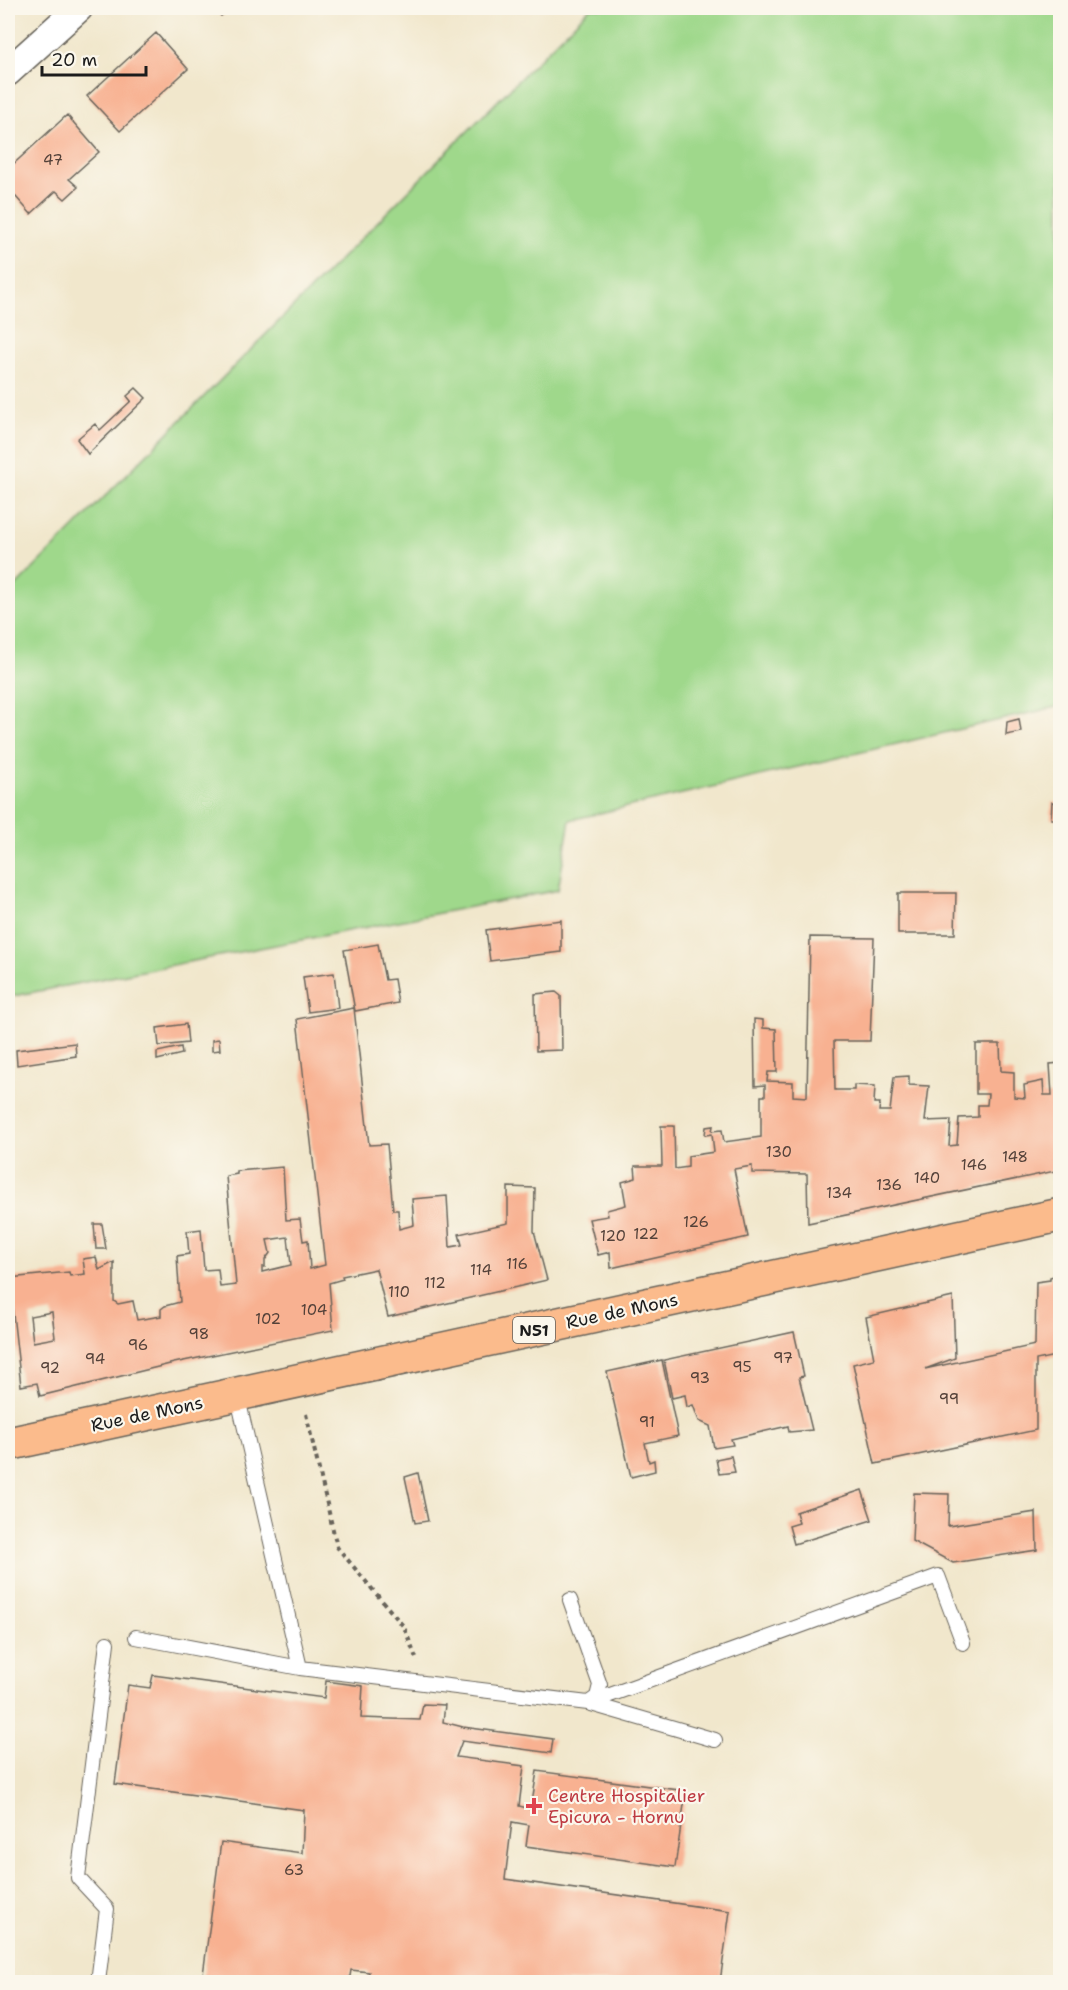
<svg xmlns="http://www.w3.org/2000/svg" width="1068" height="1990" viewBox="0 0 1068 1990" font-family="'Shantell Sans',sans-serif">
<rect width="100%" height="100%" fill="#fbf7ec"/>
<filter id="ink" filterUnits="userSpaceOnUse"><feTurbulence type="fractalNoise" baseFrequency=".0167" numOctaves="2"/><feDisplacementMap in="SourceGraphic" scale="12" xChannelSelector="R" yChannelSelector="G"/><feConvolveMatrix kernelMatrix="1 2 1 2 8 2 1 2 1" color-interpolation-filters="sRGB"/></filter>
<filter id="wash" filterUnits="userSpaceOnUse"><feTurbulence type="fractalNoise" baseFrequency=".008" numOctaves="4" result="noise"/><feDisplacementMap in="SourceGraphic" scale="24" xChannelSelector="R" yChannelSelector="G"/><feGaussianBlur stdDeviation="1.35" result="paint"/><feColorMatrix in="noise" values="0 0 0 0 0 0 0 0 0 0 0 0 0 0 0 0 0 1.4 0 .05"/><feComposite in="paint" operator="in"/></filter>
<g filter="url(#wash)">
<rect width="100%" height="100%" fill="#f1e7cc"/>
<path fill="#9fd88b" stroke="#5e7a54" stroke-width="1.5" d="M590 8H1060V706L570 820 558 890 8 997V594Z"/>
<g id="blocks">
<path fill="#f8b191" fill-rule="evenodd" d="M214 8H231L221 16Z
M156 33 188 69 120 131 87 96Z
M67 115 99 152 69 179 78 187 65 199 56 191 31 214 8 188V169Z
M136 388 146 398 88 454 77 439 95 424 100 430 131 401 127 396Z
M1019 719 1021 732 1006 735 1007 722Z
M1052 802 1060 803V819H1051Z
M898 893H956L955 934H898Z
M561 920V952L490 961 486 930Z
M810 937 874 938 870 1041H834L835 1090H854V1085L875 1086 874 1103H880L879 1111H890L894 1077 909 1076V1085L929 1086 925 1121 951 1120 949 1146 957 1145 959 1118 978 1117V1105H987L988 1094H976V1044H1000L1001 1071 1014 1072V1097L1025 1098 1024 1085 1043 1081 1044 1095H1052L1050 1064 1060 1063V1170L808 1223 807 1174 752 1173V1166L734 1169 748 1237 611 1268 610 1252 598 1255 589 1219 608 1216 607 1210 626 1205 622 1182 636 1178 635 1166H662L661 1126H674L675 1169 688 1167V1156L714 1152 712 1134 705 1135 706 1127 713 1126 712 1131 722 1130 724 1142 761 1137V1096H765V1085L755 1086 754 1019 763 1020V1028L776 1029 777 1072H768L767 1081 793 1082V1096L807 1097Z
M378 944 385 980 394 979 398 1003 355 1011 344 950Z
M334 973 338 1008 308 1012 303 977Z
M556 992 561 996 562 1050 536 1051 535 994Z
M354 1008 369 1145 387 1144 393 1210H398L399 1229 414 1225 412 1199 447 1196 450 1247 462 1245 459 1234 508 1223V1187L535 1188 534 1231 547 1280 388 1317 376 1269 342 1276 343 1279 329 1283 333 1330 174 1363 40 1396 37 1383 21 1386 9 1278 69 1272 70 1276 85 1274 83 1259 96 1257 99 1270 114 1262V1301L118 1304 133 1301 137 1320 161 1316V1309L165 1306 180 1302 177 1256 189 1254 187 1231 201 1229 204 1270 218 1269 220 1287 236 1285 226 1176 237 1174V1171L283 1167 286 1220 300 1219 303 1241 308 1240 310 1269 325 1265 297 1019ZM288 1237 291 1265 262 1272V1267H265V1260L270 1253 267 1240ZM52 1312 55 1338 33 1342 30 1316Z
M186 1024 188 1043 159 1046 157 1028Z
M219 1039 220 1050 212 1051V1040Z
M75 1043 76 1056 17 1065 16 1050Z
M181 1047 182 1054 157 1060V1052Z
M94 1224H102L106 1249H96Z
M1060 1274V1355L1036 1360V1430L875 1464 853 1364 874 1359 866 1317 953 1297 955 1358 925 1369 1035 1345 1036 1282 1050 1280V1277Z
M794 1332 804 1376 799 1377 812 1430 789 1432 788 1426 731 1439 733 1445 714 1448 710 1426 699 1421 693 1405 687 1407 685 1395 672 1398 664 1360Z
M662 1360 678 1436 645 1443 649 1462 654 1460 655 1471 631 1477 607 1372Z
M731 1456 735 1472 719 1474 716 1459Z
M418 1473 428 1521 415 1523 405 1477Z
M862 1490 872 1520 794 1544 789 1526 799 1523 796 1512Z
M914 1493 949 1494 948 1526 1036 1512 1037 1550 953 1563 912 1541Z
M153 1675 324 1698 326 1681 363 1686 361 1718 420 1720 423 1704 445 1705 443 1722 463 1727 553 1739 551 1753 462 1741 456 1757 524 1766 519 1806 531 1809 537 1771 686 1791 675 1867 526 1846 529 1825 512 1822 505 1879 730 1911 720 1982H425L426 1980 411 1977 410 1982H368L369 1972 351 1970 349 1982H202L221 1842 302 1853 304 1810 115 1784 128 1685 150 1688Z"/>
</g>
</g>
<g filter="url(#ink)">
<use href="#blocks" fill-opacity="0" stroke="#67635a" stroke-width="1.5"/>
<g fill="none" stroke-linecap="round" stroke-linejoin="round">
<g stroke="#67635a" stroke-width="16">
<path id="service" d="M237 1394 300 1668 588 1703 938 1576 963 1643
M570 1600 600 1685 597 1697 590 1702
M136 1637 300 1668
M588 1703 715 1740
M98 1982 107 1909 78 1878 107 1643"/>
</g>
<g stroke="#67635a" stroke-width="30">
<path id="minor" d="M8 72 79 8"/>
</g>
<g stroke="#67635a" stroke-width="36">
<path id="primary" d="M8 1444 1060 1215"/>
</g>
<path stroke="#67635a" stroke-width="4" stroke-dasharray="4.5 4.5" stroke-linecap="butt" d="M306 1414 337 1547 404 1627 416 1658"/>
<use href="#service" stroke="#fff" stroke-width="14"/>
<use href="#minor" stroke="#fff" stroke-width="27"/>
<use href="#primary" stroke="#fbbb8c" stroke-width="33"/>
</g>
</g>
<path fill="#e0444e" stroke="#fbf7ec" stroke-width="2" d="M531 1797h6v6h6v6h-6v6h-6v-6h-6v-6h6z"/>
<g text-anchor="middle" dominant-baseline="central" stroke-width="4.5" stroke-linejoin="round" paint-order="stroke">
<g font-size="15" fill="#534139">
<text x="53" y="160">47</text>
<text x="779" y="1152">130</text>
<text x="1015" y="1157">148</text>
<text x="974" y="1165">146</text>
<text x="927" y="1178">140</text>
<text x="889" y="1185">136</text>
<text x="839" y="1193">134</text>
<text x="696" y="1222">126</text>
<text x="646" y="1234">122</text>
<text x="613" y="1236">120</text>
<text x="517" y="1264">116</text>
<text x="481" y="1270">114</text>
<text x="435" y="1283">112</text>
<text x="399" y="1292">110</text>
<text x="314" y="1310">104</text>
<text x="268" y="1319">102</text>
<text x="199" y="1334">98</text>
<text x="138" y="1345">96</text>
<text x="783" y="1358">97</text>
<text x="95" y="1359">94</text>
<text x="742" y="1367">95</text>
<text x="50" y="1368">92</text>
<text x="700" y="1378">93</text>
<text x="949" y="1399">99</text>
<text x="647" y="1422">91</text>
<text x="294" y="1870">63</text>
</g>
<rect fill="#fbf7ec" stroke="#5f5e5a" stroke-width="1.5" x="513" y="1317" width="42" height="26" rx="4.5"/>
<g font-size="16" font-weight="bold" fill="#1c1c1c">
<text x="534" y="1330">N51</text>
</g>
<g font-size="18" fill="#1c1c1c" stroke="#fbf7ec">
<text transform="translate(622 1311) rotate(-12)">Rue de Mons</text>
<text transform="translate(147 1414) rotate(-12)">Rue de Mons</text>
</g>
<g font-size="18" fill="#be3a42" stroke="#fbf7ec" text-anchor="start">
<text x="548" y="1796">Centre Hospitalier<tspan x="548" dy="21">Epicura - Hornu</tspan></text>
</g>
</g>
<rect width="1068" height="1990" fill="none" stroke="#fbf7ec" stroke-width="30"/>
<path d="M42 66v9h104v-9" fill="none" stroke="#1c1c1c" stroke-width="3"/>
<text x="51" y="66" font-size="18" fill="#1c1c1c" stroke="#fbf7ec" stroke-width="4.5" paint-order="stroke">20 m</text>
</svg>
